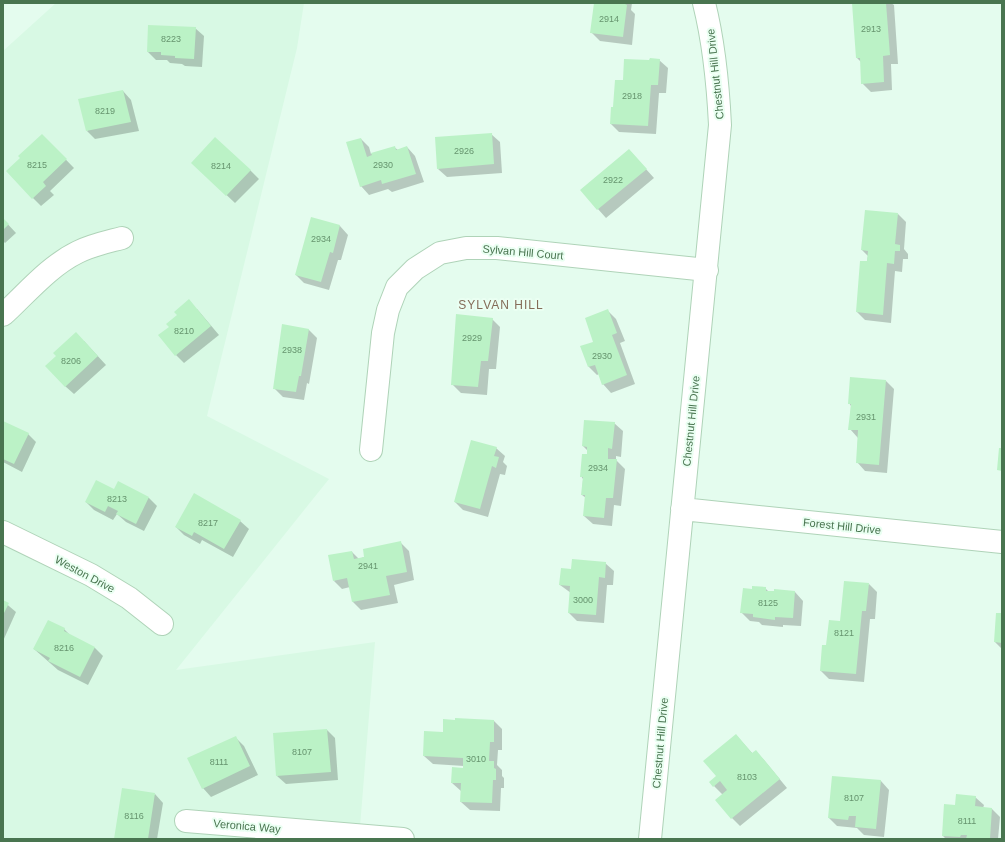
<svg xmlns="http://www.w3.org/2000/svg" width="1005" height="842" viewBox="0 0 1005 842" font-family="Helvetica,sans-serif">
<rect width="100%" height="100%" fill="#e4fcee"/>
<path fill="#d8f9e4" d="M56 3H304L297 48 207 416 329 479 176 670 375 642 359 839H3V51Z"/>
<path fill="#0003" d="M595 3H632L631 10 635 14 632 45 600 41 592 33Z
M853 3H891L894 5 898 64H891L892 90 871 92 862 83 861 62 857 58Z
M195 28 204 36 202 67 185 66 182 64 170 63 167 60H156L148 52Z
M659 60 668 68 666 93H659L656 134 619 132 611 124 624 81Z
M123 91 131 100 139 131 95 139 87 131Z
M491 134 500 142 502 173 447 177 438 169Z
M42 135 74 168 50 191 54 195 41 206 33 198Z
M361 139 369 147 371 154 394 147 398 150 407 147 415 156 424 182 392 192 388 189 369 195 361 186Z
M629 150 654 178 606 218 581 190Z
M250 170 259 179 235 203 201 171Z
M898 214 906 222 904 249 908 254V259H903L902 272 895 271 891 323 865 320 857 312 868 256 862 250Z
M3 219 16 233 5 243 3 241Z
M312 219 340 226 348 235 341 260H338L329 290 304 283 296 275Z
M197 309 219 335 184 363 176 355Z
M608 311 616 319 625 341 620 343 635 384 611 393 603 384 599 374 597 375 589 367 582 347 595 342Z
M492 319 500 327 496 369H489L487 395 461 393 452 384Z
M283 325 309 330 317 338 309 384 307 383 304 400 283 397 274 388Z
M84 341 106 365 74 394 65 386Z
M886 381 894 389 887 473 865 471 857 462 858 438 850 429 851 406 849 403Z
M3 422 28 434 36 442 22 472 3 462Z
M614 423 623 431 621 457 616 456V460L625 469 621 506 614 505 612 526 593 524 584 516 586 498 582 495 583 479 581 476 588 451 583 446Z
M496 448 505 456 503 462 507 466 505 475 500 474 488 517 463 510 455 502Z
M115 491 149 498 157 506 144 531 126 522 117 514 113 520 94 510 86 502Z
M240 521 249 529 233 557 202 540 200 544 184 535 176 527Z
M400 542 409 551 414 580 394 585 398 603 361 610 353 602 350 587 342 589 334 581 352 552 359 559Z
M605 563 614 571 613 585H607L604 623 577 621 569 613 571 593 560 585 572 570Z
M869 584 877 592 875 619H870L864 682 829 679 821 671 827 646 841 622Z
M765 588 769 592H775V590L795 592 803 601 801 626 783 625V627L762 625 759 622 750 621 741 612Z
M3 601 16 612 3 641Z
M1002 614V649L995 642Z
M64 629 71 636 95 648 103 656 88 685 58 670 34 649Z
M494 721 502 729V750H498L497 765 502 770V776L504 778V788H501L500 811 470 810 461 802V791L452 783 464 769V766L433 764 424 756 444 733Z
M327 730 335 738 338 780 286 784 277 776Z
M736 735 753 754 756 752 764 760 787 788 740 826 732 818 723 795 714 786Z
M235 737 244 746 258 775 211 797 203 788Z
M833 777 881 781 889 790 884 837 864 835 857 828 837 826 829 818Z
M155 794 163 803 157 839H115Z
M975 797 984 805 983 808 992 809 1000 817 998 839H946L943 836Z"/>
<path fill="#bbf2c6" d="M594 3H623L627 5 623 37 590 33Z
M852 3H886L890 55 883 56 884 82 861 84 860 58H856Z
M148 25 196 27 194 59 175 58V56L161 55V52H147Z
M650 58 660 59 658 85H651L648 126 610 124 611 107H613L615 80H623L624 59 649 60Z
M123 90 131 122 86 131 78 99Z
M492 133 494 164 437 169 435 137Z
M42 134 67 159 43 182 46 186 32 199 6 171 20 158 18 156Z
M215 137 251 170 226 196 191 163Z
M361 138 367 157 372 155 371 153 395 146 396 150 407 146 416 174 382 184 381 180 360 187 346 142Z
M629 149 647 169 597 210 580 190Z
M865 210 898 213 895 244 900 245V251H895L894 264 887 263 883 315 856 312 860 261H867L868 251 861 250Z
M311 217 340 225 333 253 330 252 321 282 295 275Z
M3 218 9 224 3 230Z
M189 299 211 326 175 356 158 335 169 327 166 324 177 315 174 312Z
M608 309 617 333 612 335 627 375 602 385 595 365 588 367 580 346 593 342 585 318Z
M456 314 493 318 488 361H481L478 387 451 385Z
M282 324 309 329 301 376H299L296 392 273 389Z
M76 332 98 356 65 387 45 366 56 356 53 353Z
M850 377 886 380 879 465 856 463 858 430H848L851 404H848Z
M584 420 615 422 612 449 608 448V459H617L613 498H606L604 518 583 516 585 495H581L583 477H580L582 454H587V447L582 446Z
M3 421 29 433 14 464 3 459Z
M471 440 497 447 494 456 499 457 496 468 492 466 480 509 454 502Z
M999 448H1002V471L997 470Z
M96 480 114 489 118 481 149 497 136 524 116 514 118 511 108 506 105 512 85 502Z
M194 493 241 520 224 549 194 532 192 536 175 527Z
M401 541 407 572 386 576 390 595 352 602 347 578 333 581 328 555 352 551 354 559 364 557 363 549Z
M572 559 606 562 605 578 599 577 596 615 568 613 570 586 559 585 561 568 571 569Z
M844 581 869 583 866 611H862L856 674 820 671 822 645H826L829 620 840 621Z
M752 586 766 587V591H774V589L795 591 793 618 775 617V620L753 617V614L740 613 743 588 752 589Z
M3 600 9 603 3 615Z
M996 613H1002V643L994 642Z
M48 620 65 628 64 631 95 647 80 677 48 661 50 658 33 649Z
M455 718 494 720V742H490L489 761H494V768L496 769V780H493L492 803 460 802 461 783H451L452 767 463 768V758L423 756 424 731 443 732V719L455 720Z
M327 729 331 772 276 776 273 733Z
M736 734 752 753 756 750 780 779 731 819 715 800 727 790 720 781 713 787 709 782 716 776 703 761Z
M236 736 250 766 202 789 187 758Z
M832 776 881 780 876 829 855 827 856 816H849L848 820 828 818Z
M122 788 155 793 148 839H114Z
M956 794 976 796 975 806 992 808 990 839H966L967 835H961L960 837 942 836 944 804 955 805Z"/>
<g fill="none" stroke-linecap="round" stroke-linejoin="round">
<g stroke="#afd3b8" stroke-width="24">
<path id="minor" d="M3 315C26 294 49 266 78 252 92 245 107 242 122 238
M371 450 383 333 388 310 397 287 415 269 440 253 466 248H497L707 270
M682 509 1002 542
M3 532 91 575 129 598 162 624
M186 821 403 839
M650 839 720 125C718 84 714 43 704 3"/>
</g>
<use href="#minor" stroke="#fff" stroke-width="22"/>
</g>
<g text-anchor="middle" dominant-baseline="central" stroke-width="4" stroke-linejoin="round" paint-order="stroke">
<g font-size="9" fill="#66946e">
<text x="609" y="19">2914</text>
<text x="871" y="29">2913</text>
<text x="171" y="39">8223</text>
<text x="632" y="96">2918</text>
<text x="105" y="111">8219</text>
<text x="464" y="151">2926</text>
<text x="37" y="165">8215</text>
<text x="383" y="165">2930</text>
<text x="221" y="166">8214</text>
<text x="613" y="180">2922</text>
<text x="321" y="239">2934</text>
<text x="184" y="331">8210</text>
<text x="472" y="338">2929</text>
<text x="292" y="350">2938</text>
<text x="602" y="356">2930</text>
<text x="71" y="361">8206</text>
<text x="866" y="417">2931</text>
<text x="598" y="468">2934</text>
<text x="117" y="499">8213</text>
<text x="208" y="523">8217</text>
<text x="368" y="566">2941</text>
<text x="583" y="600">3000</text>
<text x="768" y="603">8125</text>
<text x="844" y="633">8121</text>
<text x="64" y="648">8216</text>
<text x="302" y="752">8107</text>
<text x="476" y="759">3010</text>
<text x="219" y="762">8111</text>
<text x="747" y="777">8103</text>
<text x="854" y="798">8107</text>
<text x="134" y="816">8116</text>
<text x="967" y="821">8111</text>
</g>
<g font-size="11" fill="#497550" stroke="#eafff2">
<text transform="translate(715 74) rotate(-96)">Chestnut Hill Drive</text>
<text transform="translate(523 252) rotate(5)">Sylvan Hill Court</text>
<text transform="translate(691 421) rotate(-84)">Chestnut Hill Drive</text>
<text transform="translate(842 526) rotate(6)">Forest Hill Drive</text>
<text transform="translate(85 574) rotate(28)">Weston Drive</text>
<text transform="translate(660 743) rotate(-85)">Chestnut Hill Drive</text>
<text transform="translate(247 826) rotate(5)">Veronica Way</text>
</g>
<g font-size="12" letter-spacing="1" fill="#846c58" stroke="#eafff2">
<text x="501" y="305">SYLVAN HILL</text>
</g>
</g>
<rect width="1005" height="842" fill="none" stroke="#497550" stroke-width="8"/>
</svg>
